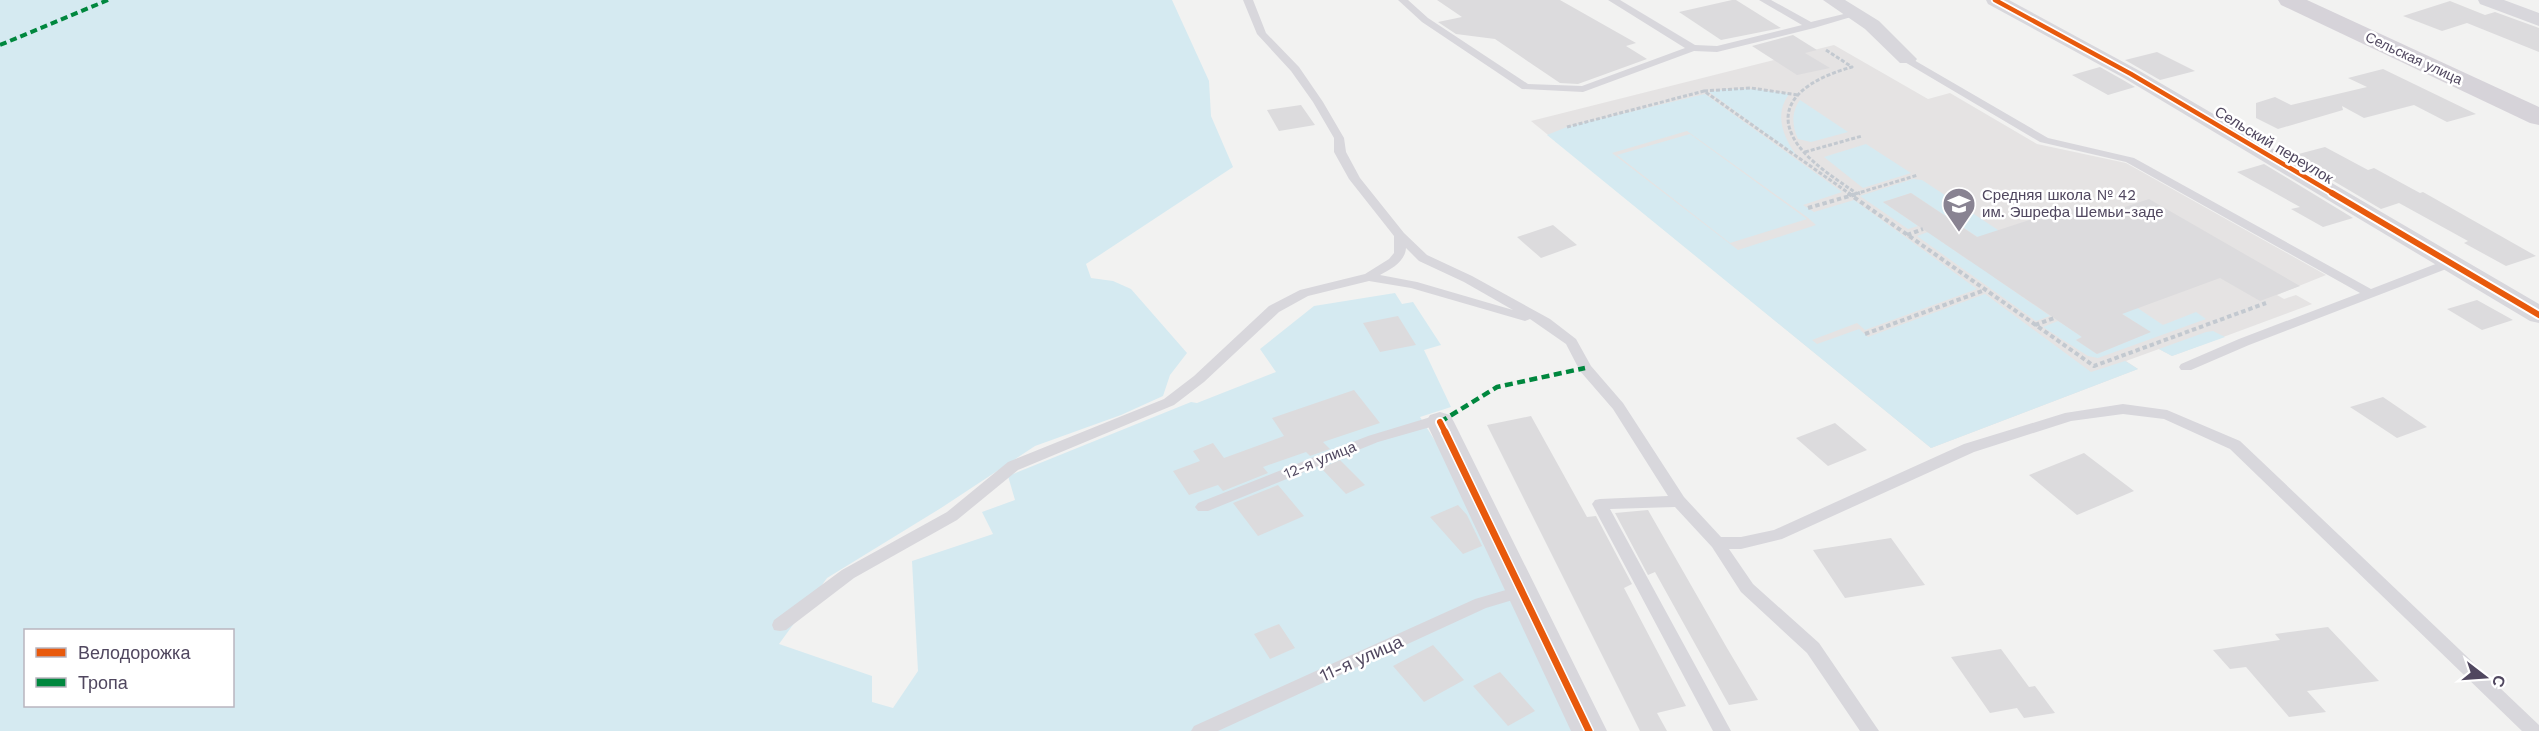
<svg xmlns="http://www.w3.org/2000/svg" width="2539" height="731" viewBox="0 0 2539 731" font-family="'Work Sans',sans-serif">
<rect width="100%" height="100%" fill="#f2f2f1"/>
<path fill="#e5e3e3" d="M1834 45 1928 99 1950 93 2037 144 2126 163 2326 275 2277 295 2284 299 2296 295 2312 304 2172 356 2159 349 2126 361 2138 369 1931 448 1531 121Z"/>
<path fill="#d5eaf1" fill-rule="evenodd" d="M0 0H1172L1209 81 1211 116 1233 167 1086 264 1091 278 1113 281 1131 289 1187 353 1170 375 1163 396 1121 415 1035 446 941 508 827 578 779 644 872 676V702L893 708 918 671 912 561 993 534 982 512 1015 500 1008 476 1191 402 1197 403 1276 372 1260 349 1314 306 1395 293 1402 304 1413 302 1441 345 1424 350 1451 407 1420 417 1437 444 1575 731H0ZM26 630H232V706H26Z
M1726 89H1755L1789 94C1774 115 1783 136 1796 155L1709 92Z
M1705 94 1842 192 1803 205 1814 212 1854 200 1977 289 1865 330 1857 323 1812 340 1817 344 1859 329 1868 337 1985 294 2091 372 2125 361 2138 369 1931 448 1547 135 1567 127ZM1687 131 1807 217 1816 225 1738 250 1612 153Z
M1800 100 1848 132 1811 142 1798 139C1792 126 1791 112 1800 100Z
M1690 134 1807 219 1730 243 1617 155Z
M1866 144 1911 173 1863 188 1824 157Z
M1913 179 1922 180 2033 253 2023 267 1911 193 1883 202 1918 226 1908 229 1860 196Z
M1928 232 1968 260 1973 258 1995 278 2050 316 2036 321 1917 236Z
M2127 301 2163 325 2196 312 2206 319 2098 358 2088 356 2043 327 2058 321 2082 337 2076 340 2097 354 2150 332 2112 307Z
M2213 331 2225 337 2172 356 2159 349 2206 332Z"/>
<path fill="#dcdbdd" d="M1437 0H1560L1636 43 1626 46 1647 59 1578 84 1560 83 1495 39 1456 34 1438 22 1462 17Z
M1732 0H1736L1781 28 1721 40 1679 12Z
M2450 1 2485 15 2495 12 2539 28V52L2467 23 2442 31 2403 16Z
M1793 35 1817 50 1805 53 1830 68 1797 75 1752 46Z
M2157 52 2195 71 2160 80 2125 60Z
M2100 67 2123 80 2135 87 2108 95 2072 75Z
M2383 69 2476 114 2447 122 2414 105 2364 118 2342 106 2343 110 2278 129 2256 118V103L2275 97 2291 105 2367 87 2348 78Z
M1301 105 1315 125 1279 131 1267 110Z
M2325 147 2368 170 2374 168 2420 193 2423 192 2536 256 2506 266 2464 243 2468 241 2399 203 2381 209 2291 156Z
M2264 164 2353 218 2323 227 2291 209 2300 207 2237 172Z
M1911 193 1977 237 2069 207 2089 219 2149 199 2300 286 2260 301 2220 278 2122 314 2151 332 2097 354 2076 340 2082 337 1883 202Z
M1553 225 1577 245 1541 258 1517 237Z
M2477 300 2513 320 2482 330 2447 309Z
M1398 316 1416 345 1380 352 1363 323Z
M1354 390 1380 423 1323 442 1330 449 1310 456 1306 452 1263 467 1268 473 1223 491 1218 485 1189 495 1173 471 1200 461 1193 451 1213 443 1224 458 1284 436 1272 418Z
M2383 397 2427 427 2397 438 2350 407Z
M1531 416 1587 517 1596 516 1632 584 1624 588 1686 706 1657 713 1667 731H1640L1487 425Z
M1835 423 1867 450 1828 466 1796 438Z
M2084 453 2134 491 2077 515 2029 475Z
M1340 460 1365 485 1346 494 1321 468Z
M1278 485 1304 516 1258 536 1233 503Z
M1458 505 1467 515 1482 546 1463 554 1430 517Z
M1648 510 1727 648 1758 700 1729 705 1655 572 1648 575 1615 513Z
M1891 538 1925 585 1845 598 1813 550Z
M1279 624 1295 648 1270 659 1254 634Z
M2328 627 2379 681 2307 691 2326 712 2289 717 2246 667 2230 669 2213 650 2280 640 2275 634Z
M1433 645 1464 680 1424 702 1393 666Z
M2001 649 2029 687 2035 686 2055 713 2024 718 2017 708 1990 713 1951 657Z
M1500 672 1535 711 1508 726 1473 686Z"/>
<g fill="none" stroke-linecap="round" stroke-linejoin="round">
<path stroke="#c3c9d0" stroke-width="3" stroke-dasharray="4 2" stroke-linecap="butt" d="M1826 50 1852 67C1815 77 1767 101 1798 145 1813 165 1836 179 1856 193
M1704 91 1751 88 1798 95
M1567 127 1704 91 1850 194
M1805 152 1862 136
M1855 194 1918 175"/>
<path stroke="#c3c9d0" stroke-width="4" stroke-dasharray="4.5 3" stroke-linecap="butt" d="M1848 193 2094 366 2266 303
M1808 208 1860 193
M1907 235 1923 229
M2035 325 2054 318
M1865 334 1985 290"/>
<path fill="#d8d7dc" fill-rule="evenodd" d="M1243 0H1253L1266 33 1299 67 1323 102 1344 138 1346 152 1360 178 1404 233 1427 255 1472 276 1550 319 1576 339 1591 366 1623 403 1684 497 1721 537H1741L1774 530 1964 444 2065 413 2123 404 2167 410 2240 441 2539 725V731H2522L2230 449 2164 419 2123 414 2071 421 1974 452 1782 539 1741 549H1729L1753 584 1819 643 1879 731H1860L1807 653 1741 592 1712 547 1675 507 1610 509 1731 731H1713L1592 504 1595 500 1600 499 1668 496 1613 409 1580 371 1566 344 1530 319 1525 321 1411 288 1369 281 1308 296 1279 312 1204 382 1174 405 1018 470 957 520 854 578 786 630 780 631 774 630 772 625 774 620 842 570 947 512 1008 462 1164 399 1194 376 1269 306 1300 290 1365 274 1389 259 1394 253V236L1349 179 1334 152V138L1313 102 1291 71 1257 34ZM1406 248 1419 261 1464 282 1513 310 1417 282 1380 275C1391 269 1405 262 1406 248Z
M1398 0H1408L1428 18 1528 84 1582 86 1685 48 1608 0H1620L1695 45 1717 46 1802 25 1759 0H1771L1811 22 1856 11 1861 14 1814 28 1717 52 1694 51 1583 92 1522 89 1422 22Z
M1907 56 2048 138 2134 158 2371 289 2446 260 2450 259 2456 263 2454 266 2249 345 2191 370H2181L2179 367 2181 364 2239 339 2360 293 2126 162 2040 142 1903 61 1902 59Z
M1434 416 1445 419 1447 422 1445 425 1434 426 1378 442 1208 511H1198L1195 507 1198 503 1368 436Z
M1523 585 1529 587 1531 591 1529 595 1486 608 1218 731H1191L1194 726 1475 599Z"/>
<path fill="#d8d7dc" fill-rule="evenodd" d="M1823 0H1845L1879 21 1917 59 1914 63H1900L1865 29Z
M1986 0H2009L2138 70 2539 304V323L2530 321 2124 78 1988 4Z
M2478 0H2504L2539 13V26L2480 4Z
M1440 412 1450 415 1454 422 1607 731H1571L1426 422 1430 415Z"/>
<path fill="#d6d3d9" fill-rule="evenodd" d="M2278 0H2307L2539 107V125L2530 123 2281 5Z"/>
<path stroke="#00873e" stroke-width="4" stroke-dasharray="7 4" stroke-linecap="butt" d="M0 45 108 0"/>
<path stroke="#00873e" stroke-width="4.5" stroke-dasharray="8 4.5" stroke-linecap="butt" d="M1440 422 1497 387 1585 368"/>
<g stroke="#fff" stroke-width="8">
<path id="cycleway-far2" d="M1995 0 2131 74 2334 194"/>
</g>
<g stroke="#fff" stroke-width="10">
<path id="cycleway-far1" d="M2332 193 2539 315
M1440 422 1446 434"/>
</g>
<g stroke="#fff" stroke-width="10">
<path id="cycleway" d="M1445 432 1589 731"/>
</g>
<use href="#cycleway-far2" stroke="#e8590c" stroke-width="4.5"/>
<use href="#cycleway-far1" stroke="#e8590c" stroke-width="6"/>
<use href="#cycleway" stroke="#e8590c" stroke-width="7"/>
</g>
<defs>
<g id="school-pin" transform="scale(1.725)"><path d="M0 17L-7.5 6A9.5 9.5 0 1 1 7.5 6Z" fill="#898392" stroke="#fff"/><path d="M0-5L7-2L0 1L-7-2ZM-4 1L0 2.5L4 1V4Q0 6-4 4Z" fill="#fff"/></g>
</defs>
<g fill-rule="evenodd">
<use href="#school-pin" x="1959" y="204"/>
</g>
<g text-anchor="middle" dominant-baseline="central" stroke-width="5" stroke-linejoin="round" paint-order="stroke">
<g font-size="14" fill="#50475f" stroke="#fff">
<text transform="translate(2414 58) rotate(25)">Сельская улица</text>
</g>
<g font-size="15" fill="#50475f" stroke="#fff">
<text transform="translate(2274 145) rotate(31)">Сельский переулок</text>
<text transform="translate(1320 460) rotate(-22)">12-я улица</text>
</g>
<g font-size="15" fill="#50475f" stroke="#fff" text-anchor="start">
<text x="1982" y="195">Средняя школа № 42<tspan x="1982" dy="17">им. Эшрефа Шемьи-заде</tspan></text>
</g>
<g font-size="18" fill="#50475f" stroke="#fff">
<text transform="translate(1361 658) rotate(-24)">11-я улица</text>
</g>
</g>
<rect x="24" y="629" width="210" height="78" fill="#ffffff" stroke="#b9b5bf" stroke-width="1.5"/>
<rect x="36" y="648" width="30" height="9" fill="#e8590c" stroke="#b9b5bf" stroke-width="1.5"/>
<text x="78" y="659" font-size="18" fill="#50475f">Велодорожка</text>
<rect x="36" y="678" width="30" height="9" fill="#00873e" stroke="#b9b5bf" stroke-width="1.5"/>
<text x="78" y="689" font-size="18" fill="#50475f">Тропа</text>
<g transform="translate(2485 677) rotate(107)" stroke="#ffffff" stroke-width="4.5" paint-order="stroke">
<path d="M0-4.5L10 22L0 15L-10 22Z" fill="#50475f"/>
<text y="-9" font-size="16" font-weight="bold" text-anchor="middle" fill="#50475f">С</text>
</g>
</svg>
